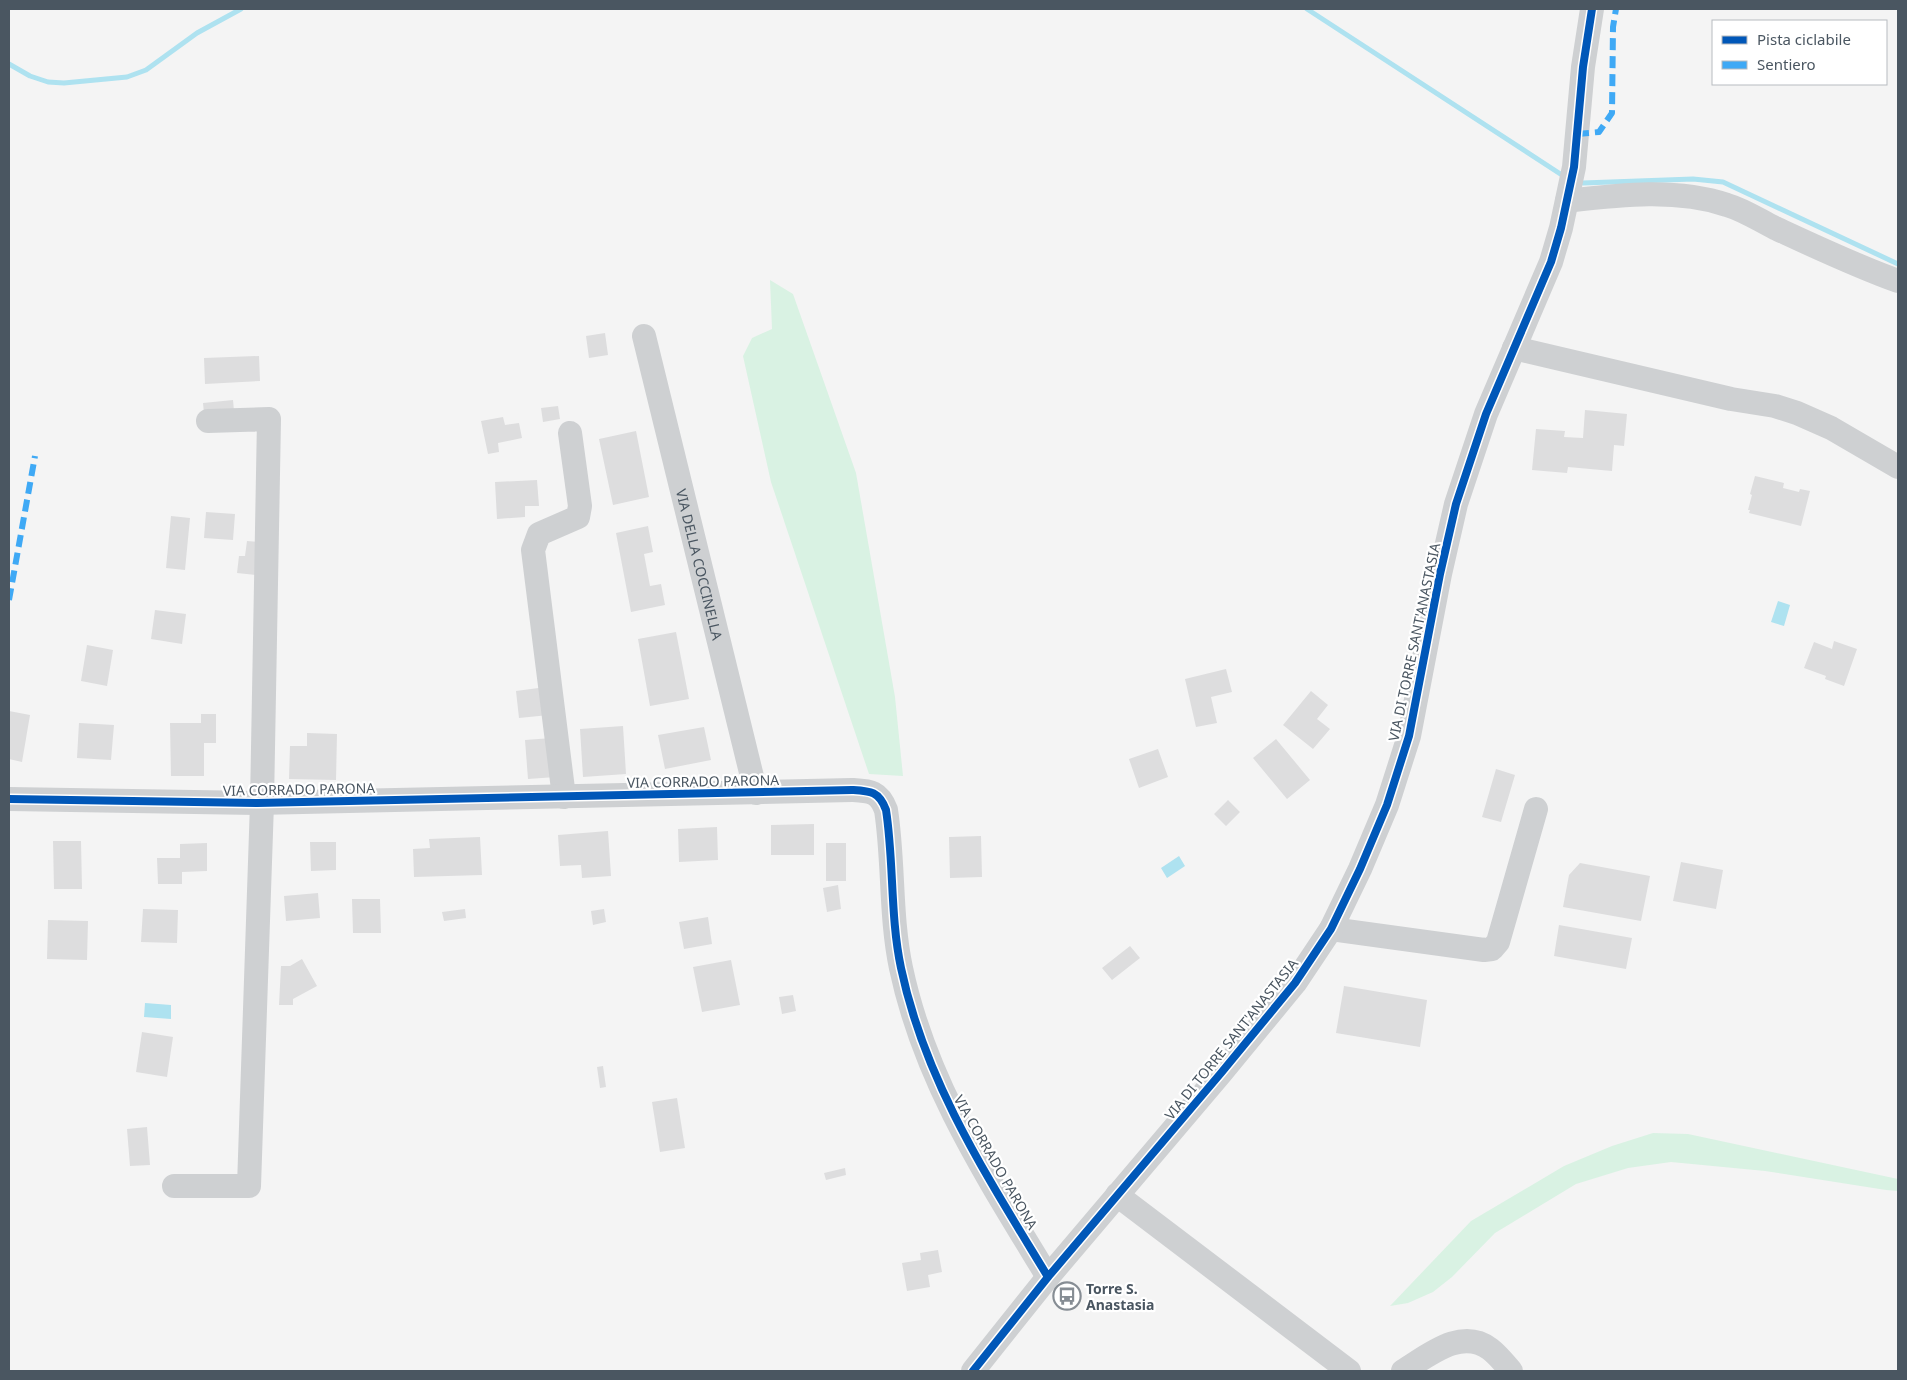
<svg xmlns="http://www.w3.org/2000/svg" width="1907" height="1380" viewBox="0 0 1907 1380" font-family="'Noto Sans',sans-serif">
<rect width="100%" height="100%" fill="#f4f4f4"/>
<path fill="#d9f2e3" d="M770 280 793 294 856 473 895 697 903 776 869 774 771 482 743 356 752 338 772 329Z
M1653 1133 1688 1134 1898 1179V1191L1886 1190 1765 1171 1671 1162 1628 1168 1576 1184 1495 1233 1452 1277 1433 1292 1408 1303 1390 1306 1471 1221 1564 1166 1612 1146Z"/>
<path fill="#aee2f0" d="M1778 601 1790 605 1784 626 1771 622Z
M1179 856 1185 866 1167 878 1161 868Z
M145 1003 171 1005V1019L144 1017Z"/>
<g fill="none" stroke-linecap="round" stroke-linejoin="round">
<path stroke="#aee2f0" stroke-width="5" d="M1307 9 1565 177
M9 64 30 76 48 82 64 83 127 77 146 70 197 33 241 9
M1577 181 1583 183 1693 179 1723 182 1898 264"/>
</g>
<path fill="#ddddde" d="M605 333 608 355 589 358 586 336Z
M259 356 260 381 205 384 204 358Z
M233 400 234 411 204 414 203 403Z
M558 406 560 419 543 422 541 408Z
M1585 410 1627 414 1624 446 1614 445 1612 471 1568 467 1567 473 1532 470 1536 429 1565 431 1564 437 1583 438Z
M503 417 505 425 519 423 522 438 498 443 499 452 488 454 481 421Z
M636 431 649 497 613 505 599 439Z
M1755 476 1784 483 1783 488 1799 492 1800 489 1810 491 1801 526 1749 513 1750 510H1748L1752 495 1750 494Z
M537 480 539 506H525V517L497 519 495 482Z
M206 512 235 514 233 540 204 538Z
M171 516 190 518 185 570 166 568Z
M648 526 653 552 644 554 650 586 661 584 665 605 631 612 616 533Z
M247 541 258 542 256 575 237 573 239 556H245Z
M155 610 186 614 182 644 151 639Z
M676 632 689 699 650 706 638 639Z
M1834 641 1857 649 1844 686 1825 679 1826 676 1804 668 1814 642 1832 649Z
M87 645 113 650 107 686 81 681Z
M1226 669 1232 692 1211 697 1217 723 1196 727 1185 679Z
M546 687 549 715 519 718 516 691Z
M1311 691 1328 705 1317 719 1330 729 1313 749 1283 725Z
M9 711 30 715 22 762 9 759Z
M201 714H216V743H204V776H171L170 723H201Z
M79 723 114 725 111 760 77 758Z
M623 726 626 774 583 777 580 729Z
M704 727 711 760 665 769 658 735Z
M307 733 337 734 336 780 289 779 290 746H307Z
M552 738 556 777 528 779 525 740Z
M1276 739 1310 780 1287 799 1253 758Z
M1158 749 1168 777 1139 788 1129 759Z
M1496 769 1515 775 1501 822 1482 817Z
M1228 800 1240 812 1226 826 1214 814Z
M814 824V855H771V825Z
M717 827 718 860 679 862 678 829Z
M608 831 611 876 582 878 581 865 560 866 558 835Z
M981 836 982 877 950 878 949 837Z
M480 837 482 875 414 877 413 849 430 848 429 839Z
M53 841H81L82 889H54Z
M310 842H336V870L311 871Z
M207 843V871L182 872V884H158L157 858H180V844Z
M826 843H846V881H826Z
M1681 862 1723 870 1716 909 1673 901Z
M1580 863 1650 876 1641 921 1563 907 1569 875Z
M838 885 841 909 827 912 823 888Z
M318 893 320 918 286 921 284 896Z
M352 899H380L381 933H353Z
M143 909 178 910 177 943 141 942Z
M465 909 466 918 444 921 442 912Z
M604 909 606 922 593 925 591 911Z
M708 917 712 944 684 949 679 922Z
M48 920 88 921 87 960 47 959Z
M1559 925 1632 938 1626 969 1554 956Z
M1130 946 1140 958 1112 980 1102 968Z
M302 959 317 986 293 999V1005H279L281 966H290Z
M731 960 740 1005 702 1012 693 967Z
M1344 986 1427 1000 1420 1047 1336 1033Z
M793 995 796 1011 782 1014 779 997Z
M142 1032 173 1037 167 1077 136 1072Z
M603 1066 606 1087 600 1088 597 1067Z
M677 1098 685 1148 660 1152 652 1102Z
M147 1127 150 1165 130 1166 127 1129Z
M845 1168 846 1175 826 1180 824 1173Z
M938 1250 942 1272 928 1275 930 1287 907 1291 902 1263 921 1260 920 1253Z"/>
<g fill="none" stroke-linecap="round" stroke-linejoin="round">
<g stroke="#ced0d2" stroke-width="24">
<path d="M1567 201C1619 195 1676 188 1727 205 1744 210 1759 220 1775 228 1816 247 1856 266 1898 281"/>
<path id="s1" d="M644 336 756 793"/>
<path d="M1514 348 1731 399 1775 406 1797 413 1831 428 1898 467"/>
<path d="M564 797 533 550 539 534 578 517 580 506 570 433"/>
<path d="M9 799 257 803 852 790C870 791 879 791 886 810 894 862 890 916 901 968 925 1082 988 1178 1048 1277"/>
<path d="M1331 929 1484 950 1492 949 1498 942 1536 809"/>
<path d="M174 1186H249L262 803 269 419 208 421"/>
<path d="M1117 1195 1349 1371"/>
<path d="M973 1371 1048 1277 1221 1073 1295 983 1331 929 1360 869 1387 805 1409 736 1440 574 1456 504 1486 414 1551 262 1561 228 1574 167 1583 67 1592 9"/>
<path d="M1403 1371C1428 1356 1461 1327 1490 1349 1498 1355 1505 1364 1511 1371"/>
</g>
<path stroke="#3fa9f5" stroke-width="6" stroke-dasharray="12 6" stroke-linecap="butt" d="M1577 134 1599 132 1612 113 1613 27 1616 9
M9 600 35 456"/>
<g stroke="#fff" stroke-width="11">
<path id="cycleway" d="M9 799 257 803 852 790C870 791 879 791 886 810 894 862 890 916 901 968 925 1082 988 1178 1048 1277
M973 1371 1048 1277 1221 1073 1295 983 1331 929 1360 869 1387 805 1409 736 1440 574 1456 504 1486 414 1551 262 1561 228 1574 167 1583 67 1592 9"/>
</g>
<use href="#cycleway" stroke="#0057b8" stroke-width="8"/>
</g>
<defs>
<g id="bus-ring" transform="scale(1.4375)"><circle r="9.5" fill="#fff" stroke="#868d94" stroke-width="1.5"/><path d="M-5-6H5V4H4V6H2V4H-2V6H-4V4H-5ZM-3.5-4V0h7V-4ZM-3.5 1.2v1.5H-2V1.2ZM2 1.2v1.5H3.5V1.2Z" fill="#868d94"/></g>
</defs>
<g fill-rule="evenodd">
<use href="#bus-ring" x="1067" y="1296"/>
</g>
<g text-anchor="middle" dominant-baseline="central" stroke-width="4.5" stroke-linejoin="round" paint-order="stroke">
<g font-size="14" fill="#4a5661" stroke="#fff">
<text stroke="none"><textPath href="#s1" startOffset="235">VIA DELLA COCCINELLA</textPath></text>
<text transform="translate(1414 642) rotate(-78)">VIA DI TORRE SANT'ANASTASIA</text>
<text transform="translate(703 781) rotate(-1)">VIA CORRADO PARONA</text>
<text transform="translate(299 789) rotate(-1)">VIA CORRADO PARONA</text>
<text transform="translate(1231 1039) rotate(-51)">VIA DI TORRE SANT'ANASTASIA</text>
<text transform="translate(996 1162) rotate(60)">VIA CORRADO PARONA</text>
</g>
<g font-size="14" font-weight="bold" fill="#4a5661" stroke="#fff" text-anchor="start">
<text x="1086" y="1288">Torre S.<tspan x="1086" dy="16">Anastasia</tspan></text>
</g>
</g>
<rect width="1907" height="1380" fill="none" stroke="#4a5661" stroke-width="20"/>
<rect x="1712" y="20" width="175" height="65" fill="#ffffff" stroke="#b7bbc0"/>
<rect x="1722" y="36" width="25" height="8" fill="#0057b8" stroke="#b7bbc0"/>
<text x="1757" y="45" font-size="15" fill="#4a5661">Pista ciclabile</text>
<rect x="1722" y="61" width="25" height="8" fill="#3fa9f5" stroke="#b7bbc0"/>
<text x="1757" y="70" font-size="15" fill="#4a5661">Sentiero</text>
</svg>
